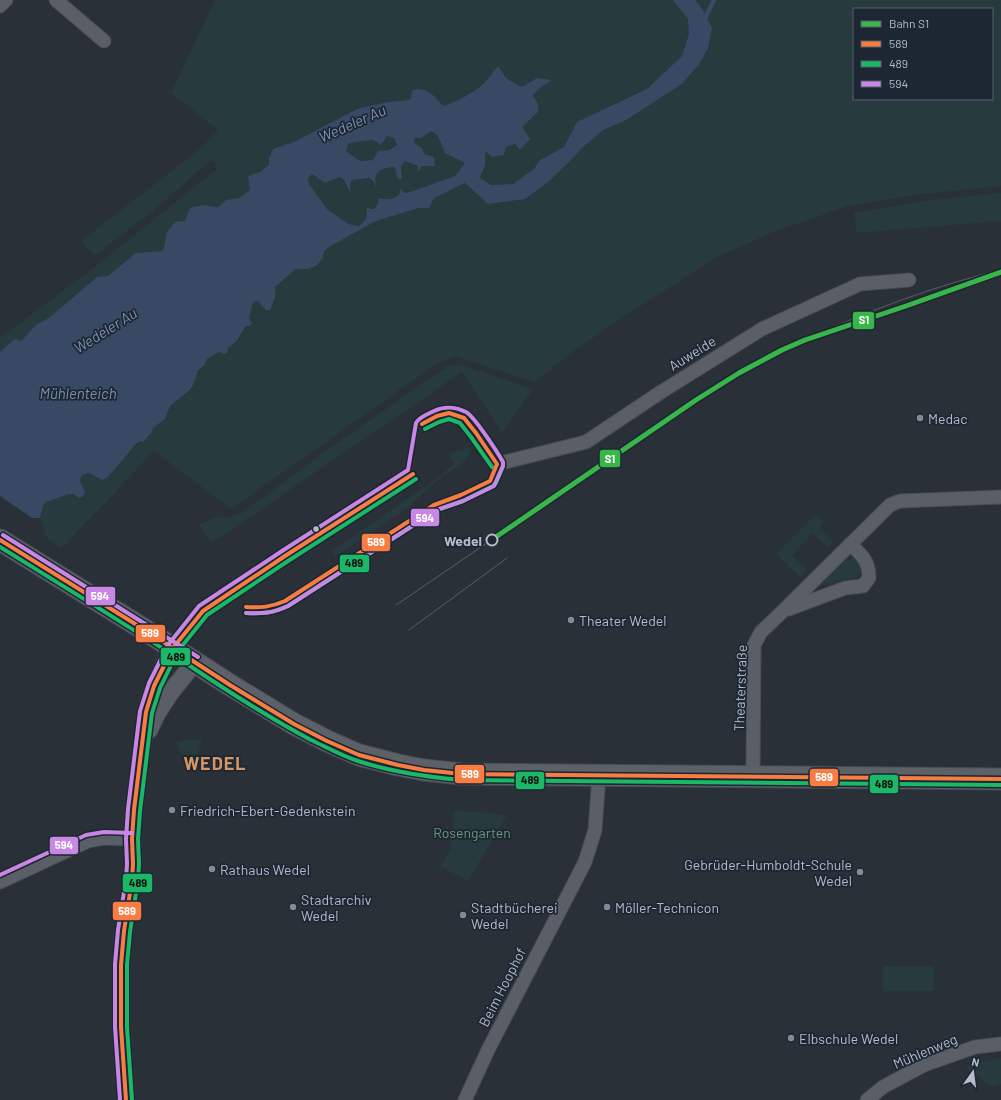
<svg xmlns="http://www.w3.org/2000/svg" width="1001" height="1100" viewBox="0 0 1001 1100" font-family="Barlow,sans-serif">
<rect width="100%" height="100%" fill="#2a3038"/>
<path fill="#273a3e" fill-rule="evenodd" d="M215 0H1001V186L913 195 848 206 773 232 715 258 616 322 571 353 535 382 454 356 435 365 231 509 154 451 61 549 46 537 40 518 43 506 46 502 69 494H73L77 497 82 484 80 480 82 475 89 473 102 480 153 428 165 419 170 406 190 390 193 385 198 370 204 366 207 359 219 352 227 353 228 348 238 341 247 326 253 302 258 301 263 307 275 297V287L296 269H308L323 258 324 251 329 247 376 221 419 208H429L434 198 466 183 485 150 506 147 515 144 520 150 522 127 538 104 533 95 541 87 551 81 537 78 522 87 506 78 498 66C494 71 490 77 485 81 475 92 457 102 443 106 435 96 426 86 412 90L411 98 409 100 388 102 316 131 294 142 273 149 269 158V165L260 172 248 176 250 190 239 198 226 200 218 207 202 205 185 221 167 232 163 251 136 253 108 276 97 277 49 318 37 324 21 341 0 352V338L96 266 218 168 211 160 154 210 94 256 81 241 142 194 201 148 218 130 171 93ZM854 9H992V99H854Z
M431 131 438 136 445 153 465 163 455 176 407 193 403 192 402 189C398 200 388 200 379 198L377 206 374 209H371L367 207 366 219 359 226 352 225 347 223 327 209 309 184 308 178 312 174 325 183 340 177 344 180 352 191 350 185 352 180C358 179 364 180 369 178L373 181 375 186C375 171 379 169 393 167L395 168 397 177H402L401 166 405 161 418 166V173L424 154 422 148 414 143V138H421Z
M387 136 394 138 397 145 389 150 378 151 373 160 360 161 346 151 349 143 373 140Z
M1001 193V221L857 233 854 213 931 200Z
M458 364 533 389 502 433 462 372 218 539 211 542 199 525 218 516 227 518 244 512 331 447 448 366Z
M467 448H471C471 454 468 457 465 461L433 484 408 507 335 557 332 551 443 474V473L455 464 449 455 455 451Z
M816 514 824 522 819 528 834 542 828 548 813 533 792 555 807 570 800 577 776 554Z
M853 558 860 564V574L857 578 847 579 819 587 846 560Z
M189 739 202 740 198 754H190L182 755 176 742Z
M454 810 507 815 468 881 441 867 450 850Z
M883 966H934V991H883Z
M1001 1058V1084L992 1087 965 1067 976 1063Z"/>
<path fill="#384963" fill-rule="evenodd" d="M673 0H695L703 10 712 28 708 48 699 64 682 84 626 120 603 130 583 147 568 163 548 182 525 199 488 204 465 183 434 198 429 208H419L376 221 329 247 324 251 323 258 316 266 308 269H296L275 287V297L270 310H266L258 301 253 302 249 318 252 323 250 326H246L237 341 228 348 227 353 224 354 219 352 207 359 204 366 198 370 193 385 190 390 170 406 165 419 153 428 152 432 143 442 141 441 136 444 107 478 102 480 89 473 82 475 80 480 85 493 83 496 79 498 73 494H69L46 502 43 506 40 518H32L0 496V352L15 339 21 341 37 324 49 318 97 277 108 276 136 253 163 251 167 232 175 222 185 221 190 208 202 205 218 207 226 200 239 198 250 190 248 176 260 172 269 165V158L273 149 294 142 357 109 388 102 409 100 411 98 412 90C426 86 435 96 443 106 457 102 473 93 484 83 489 78 493 72 498 66L506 78 522 87 537 78 552 80 541 87 533 95 538 104V112L522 127 530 139 520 150 515 144 506 147 504 155 492 157 485 151V165L480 178 491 185 513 184 534 169 540 160 564 147 577 122 647 89 682 56 689 34 688 19ZM431 131 438 136 445 153 465 163 455 176 407 193 403 192 401 188C400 200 388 200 379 198L377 206 374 209H371L367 207 366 219 359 226 352 225 347 223 327 209 309 184 308 178 312 174 325 183 340 177 344 180 351 193 350 185 352 180C358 179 364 179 369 178L373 181 376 187C374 172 378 169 393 167L395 168 397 177 400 180 402 177 401 166 405 161 418 166 417 173 422 166H435L434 157 424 154 422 148 414 143V138H421ZM387 136 394 138 397 145 389 150 378 151 373 160 360 161 346 151 349 143 373 140 381 145Z"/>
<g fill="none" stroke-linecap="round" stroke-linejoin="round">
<path stroke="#384963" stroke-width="4.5" d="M703 22 714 0"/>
<g stroke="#484c53" stroke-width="15">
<path id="minor" d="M56 0 104 41
M0 6 6 0
M497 464 586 442 661 392 762 329 860 284 909 280
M789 609 845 588 863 586 869 578C869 561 862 555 850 544
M753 776 754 645 761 632 783 611 890 505 900 501 1001 497
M0 882 88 841 104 838 132 839
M465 1100 488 1050 585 862 595 830 599 775
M867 1100 883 1087 924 1065 975 1047 1001 1044"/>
</g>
<g stroke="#484c53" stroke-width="19">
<path id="tertiary" d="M149 730 157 713 170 693 195 662
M126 1100 121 1027V965L124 931 132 880 133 864 132 839 134 810 142 746 149 701 165 663 173 648"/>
</g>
<g stroke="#484c55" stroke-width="23">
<path id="primary" d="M0 540 145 630 230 685 294 724 327 741 359 755 398 765 424 770 462 774 1001 779"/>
</g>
<use href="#minor" stroke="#5a5e66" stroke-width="13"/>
<use href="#tertiary" stroke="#5a5e66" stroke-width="17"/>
<use href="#primary" stroke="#5c6168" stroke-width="21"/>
<path stroke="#595d64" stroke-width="1" d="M805 340C868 311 933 286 1001 270
M396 605 490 541
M409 630 507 558"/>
<g stroke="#1d2633" stroke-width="7">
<path id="bus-1" d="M422 424 437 416 449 413 464 418 476 433 497 464
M0 540 145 630 230 685 294 724 327 741 359 755 398 765 424 770 462 774 1001 779
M246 607C261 608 271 607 285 601L434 505 461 495 490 481 497 464
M126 1100 121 1027V965L124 931 132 880 133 864 132 839 134 810 146 712 154 686 173 648 203 611 285 556 413 474"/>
</g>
<g stroke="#1d2633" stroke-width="7">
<path id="bus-2" d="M425 429 439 422 449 419 460 423 471 437 492 467
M0 547C63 586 127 625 190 666 229 692 269 718 311 740 326 747 342 756 358 761 392 772 427 777 462 780L1001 785
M246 613C262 614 273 613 288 606L437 510 463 501 493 486 496 483 503 466
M132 1100 127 1027V965L130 932 138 880 139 864 138 839 140 811 152 713 160 688 178 651 207 615 288 561 416 479"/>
</g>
<g stroke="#1d2633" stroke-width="7">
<path id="bus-3" d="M3 535 198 657
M0 875 86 835 104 832 132 833
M120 1100 115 1027V964L118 930 126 879 127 864 126 839 128 809 140 711 149 683 168 645 199 606 282 551 408 470 416 423C419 417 428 414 434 411 444 406 456 407 466 412 474 416 498 453 503 462V466L494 486 463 501 437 510 288 606C273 613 262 614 246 613"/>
</g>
<use href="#bus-1" stroke="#f77d43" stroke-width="4"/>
<use href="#bus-2" stroke="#1ab867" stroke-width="4"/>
<use href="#bus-3" stroke="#c787e3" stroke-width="4"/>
<g stroke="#1d2633" stroke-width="8">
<path id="rail-1" d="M490 541 696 400 739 373 782 350 805 340 906 306 1001 272"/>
</g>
<use href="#rail-1" stroke="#39b64a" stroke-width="5"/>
</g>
<g fill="#848b96" stroke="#1d2633" stroke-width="1.5">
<circle cx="920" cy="418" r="4"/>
<circle cx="571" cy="620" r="4"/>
<circle cx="172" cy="810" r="4"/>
<circle cx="212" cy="869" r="4"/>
<circle cx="860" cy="872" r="4"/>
<circle cx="293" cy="907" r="4"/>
<circle cx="607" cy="907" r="4"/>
<circle cx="463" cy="915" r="4"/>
<circle cx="791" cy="1038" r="4"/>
</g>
<circle fill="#b4bcc9" stroke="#1d2633" stroke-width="1.5" cx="316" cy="529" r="3.5"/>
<circle fill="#1d2633" stroke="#b4bcc9" stroke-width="2" cx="492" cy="540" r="5.5"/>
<g text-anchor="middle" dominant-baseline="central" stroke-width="3.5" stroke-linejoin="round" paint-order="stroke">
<g font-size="14" fill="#b4bcc9" stroke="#1d2633">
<text transform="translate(692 353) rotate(-32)">Auweide</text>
<text transform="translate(740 688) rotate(-88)">Theaterstraße</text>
<text transform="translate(502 987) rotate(-63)">Beim Hoophof</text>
<text transform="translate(925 1051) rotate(-23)">Mühlenweg</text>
</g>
<g font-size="14" fill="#b4bcc9" stroke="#1d2633" text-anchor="start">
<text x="928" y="418">Medac</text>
<text x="579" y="620">Theater Wedel</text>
<text x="180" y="810">Friedrich-Ebert-Gedenkstein</text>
<text x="852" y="864" text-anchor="end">Gebrüder-Humboldt-Schule<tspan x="852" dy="16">Wedel</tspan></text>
<text x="220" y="869">Rathaus Wedel</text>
<text x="301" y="899">Stadtarchiv<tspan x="301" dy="16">Wedel</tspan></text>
<text x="471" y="907">Stadtbücherei<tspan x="471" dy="16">Wedel</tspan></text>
<text x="615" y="907">Möller-Technicon</text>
<text x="799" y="1038">Elbschule Wedel</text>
</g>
<g font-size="14" font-weight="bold" fill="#b4bcc9" stroke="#1d2633" text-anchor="end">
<text x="482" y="540">Wedel</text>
</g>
<g font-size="14" fill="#6b9a76" stroke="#1d2633">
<text x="472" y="832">Rosengarten</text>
</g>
<g font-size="15" font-style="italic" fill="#7c92b1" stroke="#1d2633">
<text transform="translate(352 123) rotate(-24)">Wedeler Au</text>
<text transform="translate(105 330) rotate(-32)">Wedeler Au</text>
<text x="78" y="393">Mühlenteich</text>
</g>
<g font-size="18" font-weight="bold" letter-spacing="1" fill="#d59563" stroke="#1d2633">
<text x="215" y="763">WEDEL</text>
</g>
</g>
<g stroke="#1d2633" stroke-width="1.5">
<rect x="852" y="311" width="23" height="19" rx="4" fill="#39b64a"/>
<rect x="599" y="449" width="22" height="19" rx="4" fill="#39b64a"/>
<rect x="410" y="508" width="30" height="19" rx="4" fill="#c787e3"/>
<rect x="361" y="533" width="30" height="19" rx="4" fill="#f77d43"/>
<rect x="339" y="554" width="31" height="19" rx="4" fill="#1ab867"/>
<rect x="85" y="586" width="31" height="20" rx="4" fill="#c787e3"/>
<rect x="135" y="624" width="31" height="19" rx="4" fill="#f77d43"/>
<rect x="160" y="647" width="31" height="19" rx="4" fill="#1ab867"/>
<rect x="454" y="764" width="31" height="20" rx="4" fill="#f77d43"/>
<rect x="809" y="768" width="30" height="19" rx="4" fill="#f77d43"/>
<rect x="515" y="771" width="30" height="19" rx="4" fill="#1ab867"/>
<rect x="869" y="774" width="30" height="20" rx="4" fill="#1ab867"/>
<rect x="49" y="836" width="30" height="19" rx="4" fill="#c787e3"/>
<rect x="122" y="873" width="31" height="20" rx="4" fill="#1ab867"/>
<rect x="112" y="901" width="30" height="20" rx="4" fill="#f77d43"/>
</g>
<g font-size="11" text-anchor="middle" font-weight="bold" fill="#fff">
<text x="864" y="324">S1</text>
<text x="610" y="463">S1</text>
<text x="425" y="522">594</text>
<text x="376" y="546">589</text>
<text x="100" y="600">594</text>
<text x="150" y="637">589</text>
<text x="470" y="778">589</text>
<text x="824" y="781">589</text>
<text x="64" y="849">594</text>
<text x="127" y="915">589</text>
</g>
<g font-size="11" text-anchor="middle" font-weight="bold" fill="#111">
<text x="354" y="567">489</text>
<text x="176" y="661">489</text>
<text x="530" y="784">489</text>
<text x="884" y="788">489</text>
<text x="138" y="887">489</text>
</g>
<rect x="853" y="8" width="140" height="92" fill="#1d2633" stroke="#59626f"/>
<rect x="861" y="21" width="20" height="6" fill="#39b64a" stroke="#59626f"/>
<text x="889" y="28" font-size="12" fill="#b4bcc9">Bahn S1</text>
<rect x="861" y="41" width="20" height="6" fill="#f77d43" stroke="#59626f"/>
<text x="889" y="48" font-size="12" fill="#b4bcc9">589</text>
<rect x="861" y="61" width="20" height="6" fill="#1ab867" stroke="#59626f"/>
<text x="889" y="68" font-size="12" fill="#b4bcc9">489</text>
<rect x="861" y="81" width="20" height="6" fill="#c787e3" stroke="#59626f"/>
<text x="889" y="88" font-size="12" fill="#b4bcc9">594</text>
<g transform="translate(973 1072) rotate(14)" stroke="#1d2633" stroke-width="3" paint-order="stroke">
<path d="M0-3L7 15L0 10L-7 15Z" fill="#b4bcc9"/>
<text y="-6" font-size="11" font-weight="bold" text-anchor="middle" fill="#b4bcc9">N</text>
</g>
</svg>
